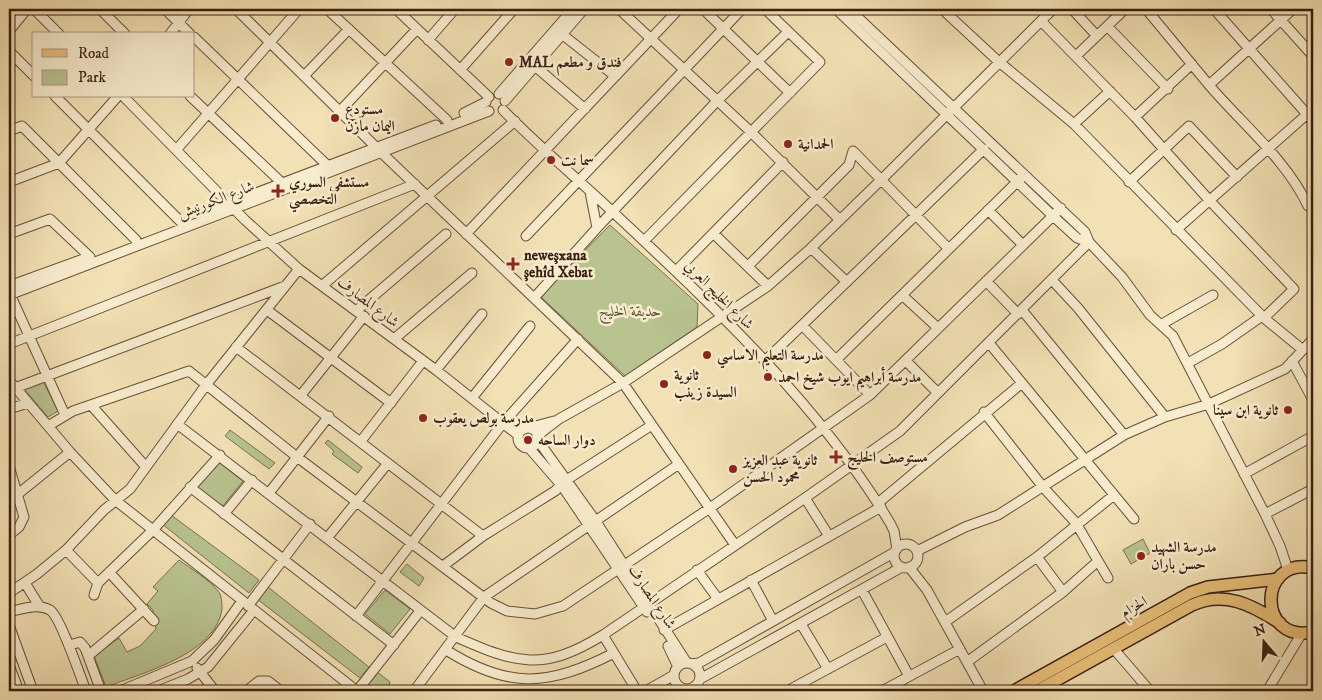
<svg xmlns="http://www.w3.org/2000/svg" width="1322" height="700" viewBox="0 0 1322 700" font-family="'IM FELL DW Pica',Amiri,serif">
<rect width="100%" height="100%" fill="#f2e1b4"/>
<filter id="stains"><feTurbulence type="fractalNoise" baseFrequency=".004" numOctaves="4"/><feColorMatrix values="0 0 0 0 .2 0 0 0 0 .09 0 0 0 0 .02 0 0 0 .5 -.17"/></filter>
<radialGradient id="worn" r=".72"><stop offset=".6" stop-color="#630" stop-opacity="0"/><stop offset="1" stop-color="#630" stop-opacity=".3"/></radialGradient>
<path fill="#b8c38f" stroke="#7a7050" d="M610 225 698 304 697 327 625 376 540 296Z
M43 381 58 411 48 417 24 389Z
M230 430 275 463 269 469 225 436Z
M328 440 362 467 358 473 332 454 334 451 325 443Z
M216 460 243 481 222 507 196 486Z
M171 515 259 580 249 593 162 524Z
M1143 539 1150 553 1131 564 1123 550Z
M179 560C191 569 209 579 218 591 222 595 222 604 222 609 216 654 142 673 106 687L94 656 119 638 127 652 140 646 156 629 153 610 147 604 158 591 153 587Z
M407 564 424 578 419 586 400 572Z
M268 587 369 667 360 678 257 599Z
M385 590 410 609 390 634 365 614Z
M376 671 390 682 389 685 396 690 407 685 409 691H372L364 685Z"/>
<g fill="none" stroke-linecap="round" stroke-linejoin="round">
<g stroke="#6a4f39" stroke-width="11">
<path id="minor" d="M34 9 59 34
M100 9 125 34
M165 9 190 34
M236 9 387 158 623 383 735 545
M327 9 447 120
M396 9 489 97
M619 9 751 132 840 220
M703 9 790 93
M836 9 1053 216 1077 238 1089 242
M849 9 1085 232 1089 242 1122 277 1150 315 1173 336 1265 514 1280 546 1288 570
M942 9 998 61 1074 124 1264 318 1303 350
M1072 9 1097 36
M1146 9C1167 34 1188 60 1209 85 1242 124 1286 159 1308 206
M1214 9 1313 121
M1271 9 1313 56
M1041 21 1135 117 1210 201 1294 289 1264 318
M1108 27 1168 89
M9 31 27 9
M170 34 189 9
M563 35 615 76
M194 37 328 166
M428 40 455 9
M9 51 34 76
M1076 56 1125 9
M536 67 585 109
M460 70 514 9
M304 76 349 29
M1209 85 1293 9
M499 94 573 9
M55 96 181 222
M123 96 245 220 299 269 436 370 518 435
M190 96 282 183
M505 101 584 9
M503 110C538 146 577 178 614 213 715 308 818 403 890 523L894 531 897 549
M340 111 417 29
M464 113 486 102
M1135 117 1192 64
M1074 124 1110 91
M9 131 22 126 136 240
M177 149 299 9
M9 182 59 163 118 96
M1129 182 1189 126 1237 177
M988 210 1023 245
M203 213 436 125
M597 228 717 101 788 32
M1176 230 1313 109
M713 233 768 286
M9 234 50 219 90 257
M466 234 679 9
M526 236 742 9
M644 241 820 62 765 9
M811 248 847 282
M749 265 849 165 853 151 949 249
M676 271 783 162
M1052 280 1078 308 1165 417
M986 281 1018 314
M323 285 515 121
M9 286 86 258
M10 294 65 415
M9 295 489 111
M902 295 938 328
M534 298 597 228 590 192
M267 310 391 403
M1022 310 1124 435
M356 311 446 234
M1162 324 1213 295
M802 325 870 395
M394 339 472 273
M989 343 1134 519
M9 344 415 184
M236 347 483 536
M766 360 984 149
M836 360 1021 178
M906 361 937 392
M1292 361 1313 400
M1188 363 1222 344 1262 316
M436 370 482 314
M9 380 70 452 115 500 357 691
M15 388 285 286
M301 395 364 316
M472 398 530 326
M91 405 146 467
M9 409 28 403
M984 412 1043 487 1076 523 1108 578
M501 418H507L525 429
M177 424 456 637C517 664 543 672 603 635L805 498 900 431 1089 242
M48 426 73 411 189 371 297 457 491 603 507 611 535 614 563 606 710 508 870 395 1061 208
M528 428 554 421
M518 438a10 10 0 1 1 20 0a10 10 0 1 1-20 0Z
M537 436 559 419 623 383 768 286 811 248 881 180 1053 9
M537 439 595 520 687 663
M361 441 423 361
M529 448 562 486 647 612
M9 466 24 517 19 527 9 535
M1244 474 1313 436
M190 487 394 645
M269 493 329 416
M18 494 70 452
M805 498 829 536
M878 503 1022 383
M224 514 252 480
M1265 514 1313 489
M328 537 388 463
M894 556a12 12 0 1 1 24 0a12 12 0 1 1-24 0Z
M66 550 98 583 94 595
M917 551 965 527 998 515 1124 435 1165 417 1209 404 1285 369 1313 339
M1037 557 1063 592
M443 566 483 536 555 491 565 481 652 425
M909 567 927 590 983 691
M697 570 718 599
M109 572 154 621
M751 580 773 621
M25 583 40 607
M98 583 153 530 220 455
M862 590 909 676
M9 593 37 574 66 550 104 510 130 489 206 385 299 269
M248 606 310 524
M9 612C21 609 38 603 50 610 60 616 81 678 86 691
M356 616 503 423 578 339
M945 622 1037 557 1114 495
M801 624 828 669
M9 625 33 691
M664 630 881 507
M603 635 637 691
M70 645 80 642 85 648 101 691
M668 646 678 667
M1113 648 1150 691
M446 650C510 690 549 686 614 653
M88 656 144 609
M967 662 1063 592 1098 561
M674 676a13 13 0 1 1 26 0a13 13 0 1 1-26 0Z
M691 664 699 663 895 552
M9 665 19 691
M197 668 215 691
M700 679 902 567
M120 691 192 661 214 640 242 601
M158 691 188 679 208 667 254 610
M246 691 259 681H268L281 691
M357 691 420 611
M414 691 484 597 679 464
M646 691 674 675
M787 691 887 637
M882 691 960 649
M1267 691 1302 633"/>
</g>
<g stroke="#3c1e10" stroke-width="14">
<path id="major" d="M1313 568C1257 556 1257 644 1313 632
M1014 691 1190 593 1208 587 1278 579
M1037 691 1192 605C1224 590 1252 605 1280 623"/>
</g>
<use href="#minor" stroke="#f7ecce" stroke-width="9"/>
<use href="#major" stroke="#e9c07a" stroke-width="11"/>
</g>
<g fill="#8f2418" stroke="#f7ecce" stroke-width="2">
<circle cx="509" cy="62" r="5"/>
<circle cx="335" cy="118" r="5"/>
<circle cx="788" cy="144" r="5"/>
<circle cx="551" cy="160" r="5"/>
<path d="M275.5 183.5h5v5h5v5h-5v5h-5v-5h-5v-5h5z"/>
<path d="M510.5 256.5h5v5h5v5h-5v5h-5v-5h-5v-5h5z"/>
<circle cx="707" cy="355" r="5"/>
<circle cx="768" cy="377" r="5"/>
<circle cx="664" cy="384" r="5"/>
<circle cx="1288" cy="410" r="5"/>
<circle cx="423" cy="418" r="5"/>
<circle cx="528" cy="440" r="5"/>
<path d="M833.5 449.5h5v5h5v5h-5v5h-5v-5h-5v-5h5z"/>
<circle cx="733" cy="469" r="5"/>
<circle cx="1141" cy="556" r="5"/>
</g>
<g text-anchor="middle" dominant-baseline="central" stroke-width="5" stroke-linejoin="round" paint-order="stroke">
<g font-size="15" font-weight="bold" fill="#3c1e10" stroke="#f7ecce" text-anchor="start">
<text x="519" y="62">MAL فندق و مطعم</text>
<text x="345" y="109">مستودع<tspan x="345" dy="17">اليمان مازن</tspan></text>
<text x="798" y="144">الحمدانية</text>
<text x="561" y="160">سما نت</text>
<text x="289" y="182">مستشفى السوري<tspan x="289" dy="17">التخصصي</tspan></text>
<text x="524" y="255">neweşxana<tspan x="524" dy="17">şehîd Xebat</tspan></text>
<text x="717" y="355">مدرسة التعليم الاساسي</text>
<text x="674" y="375">ثانوية<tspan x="674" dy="17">السيدة زينب</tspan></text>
<text x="778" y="377">مدرسة أبراهيم ايوب شيخ احمد</text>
<text x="1278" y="410" text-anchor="end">ثانوية ابن سينا</text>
<text x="433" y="418">مدرسة بولص يعقوب</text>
<text x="538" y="440">دوار الساحه</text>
<text x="847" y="457">مستوصف الخليج</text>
<text x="743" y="460">ثانوية عبد العزيز<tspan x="743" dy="17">محمود الحسن</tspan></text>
<text x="1151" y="547">مدرسة الشهيد<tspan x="1151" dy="17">حسن باران</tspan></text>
</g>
<g font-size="15" fill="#3c1e10" stroke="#f7ecce">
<text transform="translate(216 200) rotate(-21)">شارع الكورنيش</text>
<text transform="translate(719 295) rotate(45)">شارع الخليج العربي</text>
<text transform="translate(368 302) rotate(37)">شارع المصارف</text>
<text transform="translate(652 597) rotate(56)">شارع المصارف</text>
<text transform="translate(1134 607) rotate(-29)">الحزام</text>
</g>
<g font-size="15" font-style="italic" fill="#615036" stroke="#f7ecce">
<text x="630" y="311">حديقة الخليج</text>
</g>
</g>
<rect width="1322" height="700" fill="none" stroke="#f2e1b4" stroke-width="30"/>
<rect x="10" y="10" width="1302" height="680" fill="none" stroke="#3c1e10" stroke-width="2.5"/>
<rect x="15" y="15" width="1292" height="670" fill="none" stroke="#3c1e10"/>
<rect x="32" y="32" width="162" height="65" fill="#f7ecce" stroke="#ac9a82"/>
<rect x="42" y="49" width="25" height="8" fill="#e9c07a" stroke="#ac9a82"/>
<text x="78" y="58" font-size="15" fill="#3c1e10">Road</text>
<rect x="42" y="70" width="25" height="15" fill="#b8c38f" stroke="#ac9a82"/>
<text x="78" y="82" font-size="15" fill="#3c1e10">Park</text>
<g transform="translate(1264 642) rotate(341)" stroke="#f7ecce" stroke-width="4" paint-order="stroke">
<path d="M0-4L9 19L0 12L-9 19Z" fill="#3c1e10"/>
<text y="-8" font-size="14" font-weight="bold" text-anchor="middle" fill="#3c1e10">N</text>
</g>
<rect width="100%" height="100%" filter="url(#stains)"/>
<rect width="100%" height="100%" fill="url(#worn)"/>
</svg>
